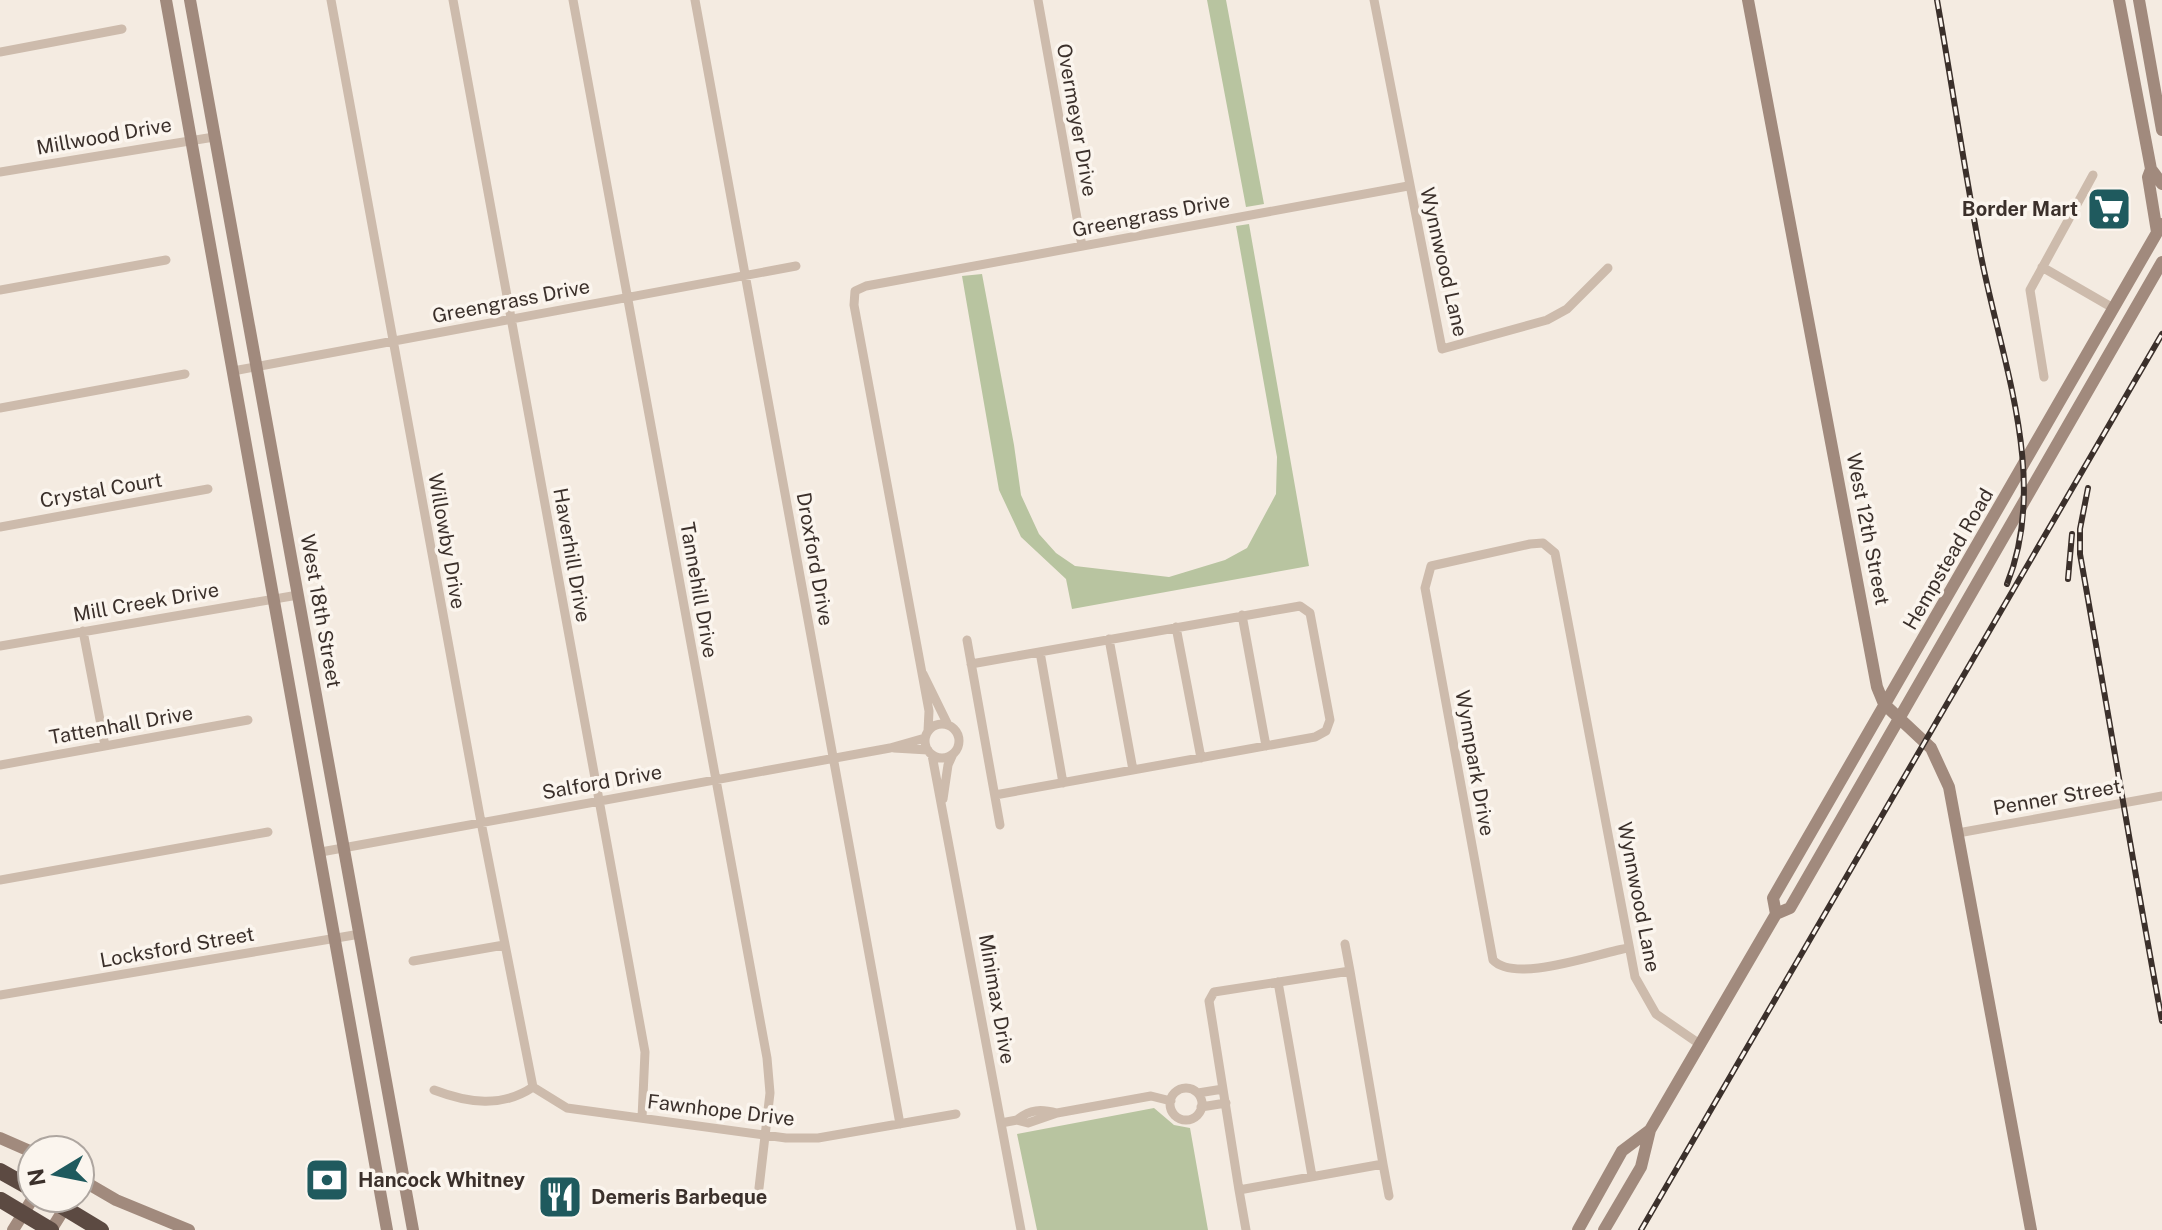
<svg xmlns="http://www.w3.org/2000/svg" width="2162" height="1230" viewBox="0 0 2162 1230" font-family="'Public Sans',sans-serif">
<rect width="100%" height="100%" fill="#f4ebe1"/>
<path fill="#b8c4a0" d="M1207 0H1226L1264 204 1246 207Z
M1249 224 1309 566 1072 609 1066 579 1021 537 999 490 962 276 982 274 1014 445 1021 495 1039 534 1056 553 1075 566 1169 577 1225 560 1247 548 1276 494 1277 457 1236 226Z
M1154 1108 1174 1125 1190 1128 1208 1230H1037L1017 1134Z"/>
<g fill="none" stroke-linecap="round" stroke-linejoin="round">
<path stroke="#cdbbac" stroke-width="9" d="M331 0 481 822 533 1087
M453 0 645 1052 642 1118
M573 0 767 1058 770 1093 759 1188
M695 0 900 1124
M1038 0 1082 246
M1374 0 1442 349 1547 320 1567 309 1608 268
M0 52 122 29
M0 172 214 137
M2042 267 2113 308
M0 290 166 260
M233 371 796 266
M2044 377 2030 290 2093 175
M0 408 185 374
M0 527 208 489
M1242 615 1266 746
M1176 627 1201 758
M83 631 105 746
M1109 639 1133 770
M967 640 1000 825
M0 646 298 595
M1040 652 1063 783
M971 664 1300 606 1310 613 1330 720 1326 731 1315 737 995 795
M923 674 948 725
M925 741a17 17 0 1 1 34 0a17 17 0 1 1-34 0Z
M928 731 929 711 854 305 855 291 866 286 1408 186
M894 748 928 750
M932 755 1021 1230
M0 765 248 720
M943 799 948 765 953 754
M1958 833 2162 796
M321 852 890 748 925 738
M0 880 268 832
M1345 944 1350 971
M1628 948C1598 953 1515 984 1493 960L1425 588 1431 566 1530 544 1543 543 1555 553 1635 977 1656 1014 1701 1045
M413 961 504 945
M1350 971 1383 1164 1239 1190 1209 1001 1214 992Z
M1278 982 1312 1176
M0 995 360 934
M533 1087 567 1108 786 1138H818L956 1114
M1170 1104a16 16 0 1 1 32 0a16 16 0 1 1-32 0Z
M434 1090C468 1103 502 1108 533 1087
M1198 1093 1223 1089
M1201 1107 1226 1103
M1017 1120C1030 1109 1041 1109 1057 1113
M1001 1123 1017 1120 1028 1123 1057 1113 1151 1096 1171 1101
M1383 1164 1389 1196
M1239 1190 1246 1230"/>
<path stroke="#a18a7d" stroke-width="12" d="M166 0 387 1230
M190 0 413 1230
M1748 0 1877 687 1884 704 1931 748 1949 787 2031 1230
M2119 0 2151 169 2162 184
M2139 0 2162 130
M2151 169 2148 177 2157 232
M1776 914 1773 898 2162 224
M0 1138 32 1152
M80 1179 116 1200 189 1230
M13 1230 33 1198
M51 1230 71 1198
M1578 1230 1622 1151 1650 1130
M1604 1230 1641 1167 1650 1130 1776 914 1790 908 2162 262"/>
<path stroke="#5c4a42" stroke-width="16" d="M0 1171 32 1189"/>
<g stroke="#3b302b" stroke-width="6">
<path id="rail" d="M1937 0C1952 84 1964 168 1980 251 2000 357 2050 478 2007 584
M2088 488 2080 529V554C2108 710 2133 865 2162 1021
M2068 579 2072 534
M1641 1230 2162 334"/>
</g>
<use href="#rail" stroke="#fbf5ee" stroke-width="3" stroke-dasharray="9" stroke-linecap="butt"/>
<path stroke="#5c4a42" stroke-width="16" d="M48 1198 101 1230
M1 1200 51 1230"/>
</g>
<defs>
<g id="supermarket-square" transform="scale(2.3)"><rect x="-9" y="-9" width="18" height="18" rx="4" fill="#1f5a5e" stroke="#fbf5ee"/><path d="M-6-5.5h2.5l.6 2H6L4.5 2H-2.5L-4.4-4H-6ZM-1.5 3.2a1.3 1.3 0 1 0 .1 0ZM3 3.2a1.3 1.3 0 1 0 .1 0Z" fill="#fff"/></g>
<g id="bank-square" transform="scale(2.3)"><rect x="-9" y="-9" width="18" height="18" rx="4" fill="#1f5a5e" stroke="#fbf5ee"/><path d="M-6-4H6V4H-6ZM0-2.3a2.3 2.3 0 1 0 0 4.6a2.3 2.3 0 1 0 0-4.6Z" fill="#fff"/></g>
<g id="restaurant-square" transform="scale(2.3)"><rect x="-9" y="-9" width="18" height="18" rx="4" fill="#1f5a5e" stroke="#fbf5ee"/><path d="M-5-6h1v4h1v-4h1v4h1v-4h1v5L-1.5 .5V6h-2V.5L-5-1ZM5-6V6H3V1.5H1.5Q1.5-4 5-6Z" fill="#fff"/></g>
</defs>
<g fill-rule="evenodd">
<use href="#supermarket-square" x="2109" y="209"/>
<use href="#bank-square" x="327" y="1180"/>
<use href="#restaurant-square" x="560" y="1197"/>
</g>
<g text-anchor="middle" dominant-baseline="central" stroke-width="7" stroke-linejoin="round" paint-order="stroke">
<g font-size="20" fill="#3b302b" stroke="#fbf5ee">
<text transform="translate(1077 120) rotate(80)">Overmeyer Drive</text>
<text transform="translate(104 136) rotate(-10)">Millwood Drive</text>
<text transform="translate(1151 215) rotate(-11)">Greengrass Drive</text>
<text transform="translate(1444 262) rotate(77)">Wynnwood Lane</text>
<text transform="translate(511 301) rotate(-11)">Greengrass Drive</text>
<text transform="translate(101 490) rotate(-10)">Crystal Court</text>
<text transform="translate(1868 529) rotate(79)">West 12th Street</text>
<text transform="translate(447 541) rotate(80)">Willowby Drive</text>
<text transform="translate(572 555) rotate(80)">Haverhill Drive</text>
<text transform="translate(815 559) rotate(80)">Droxford Drive</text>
<text transform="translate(1948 559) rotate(-60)">Hempstead Road</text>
<text transform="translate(699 590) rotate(80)">Tannehill Drive</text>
<text transform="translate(146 602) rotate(-10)">Mill Creek Drive</text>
<text transform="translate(321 611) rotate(80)">West 18th Street</text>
<text transform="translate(121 725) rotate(-10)">Tattenhall Drive</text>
<text transform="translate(1475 763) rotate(80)">Wynnpark Drive</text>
<text transform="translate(602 782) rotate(-10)">Salford Drive</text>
<text transform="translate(2057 797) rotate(-10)">Penner Street</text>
<text transform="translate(1639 897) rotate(79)">Wynnwood Lane</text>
<text transform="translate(177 947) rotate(-10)">Locksford Street</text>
<text transform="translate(997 999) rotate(80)">Minimax Drive</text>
<text transform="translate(721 1110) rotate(7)">Fawnhope Drive</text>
</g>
<g font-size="20" font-weight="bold" fill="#3b302b" stroke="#fbf5ee" text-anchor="start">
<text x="2078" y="209" text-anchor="end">Border Mart</text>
<text x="358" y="1180">Hancock Whitney</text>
<text x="591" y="1197">Demeris Barbeque</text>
</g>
</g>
<g transform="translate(56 1174) rotate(260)"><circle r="38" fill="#fbf5ee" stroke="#aea6a0" stroke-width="2"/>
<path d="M0-6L14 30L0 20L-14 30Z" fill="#1f5a5e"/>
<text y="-12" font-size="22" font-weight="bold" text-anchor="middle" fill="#3b302b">N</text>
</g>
</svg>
